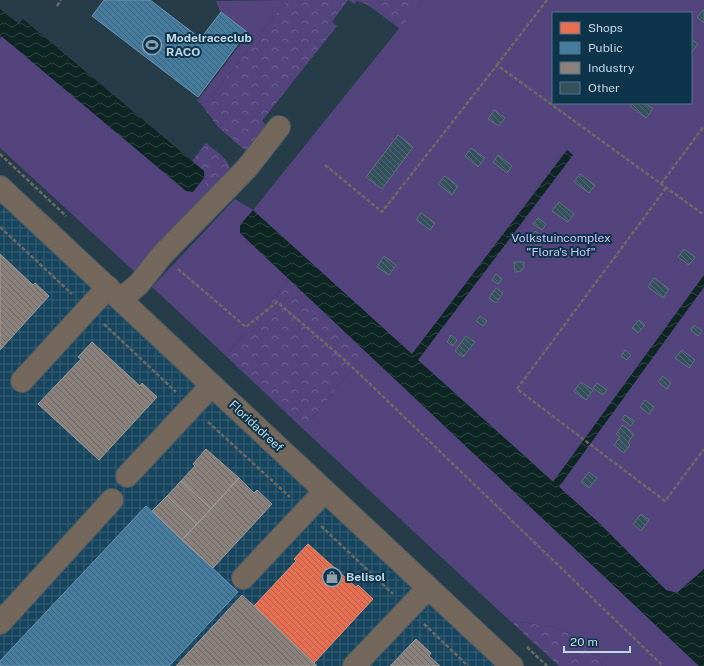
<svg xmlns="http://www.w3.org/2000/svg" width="704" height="666" viewBox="0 0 704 666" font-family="'Public Sans',sans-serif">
<defs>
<pattern id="industrial-grid" width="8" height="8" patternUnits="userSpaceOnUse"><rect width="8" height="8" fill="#18455e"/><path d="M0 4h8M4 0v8" fill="none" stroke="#385f75"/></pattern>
<pattern id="forest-crowns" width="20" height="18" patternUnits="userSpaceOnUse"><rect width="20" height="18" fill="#54447e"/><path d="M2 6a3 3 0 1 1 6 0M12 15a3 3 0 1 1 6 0" fill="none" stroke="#6b5e90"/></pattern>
<pattern id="water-waves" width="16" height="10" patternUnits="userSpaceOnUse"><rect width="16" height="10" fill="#0d2623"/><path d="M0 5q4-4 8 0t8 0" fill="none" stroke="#2f4543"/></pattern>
<pattern id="shops-back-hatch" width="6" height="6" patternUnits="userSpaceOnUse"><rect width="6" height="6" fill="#e76f51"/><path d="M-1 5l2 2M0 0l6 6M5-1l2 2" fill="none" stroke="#b3614d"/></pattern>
<pattern id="public-back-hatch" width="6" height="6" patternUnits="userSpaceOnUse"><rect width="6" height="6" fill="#457b9d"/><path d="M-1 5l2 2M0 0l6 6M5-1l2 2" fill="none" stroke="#416379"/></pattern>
<pattern id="industry-back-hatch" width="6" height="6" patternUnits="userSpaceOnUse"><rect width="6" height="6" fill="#8a817c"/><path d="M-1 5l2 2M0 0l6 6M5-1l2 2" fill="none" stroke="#6e6a68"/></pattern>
<pattern id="building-back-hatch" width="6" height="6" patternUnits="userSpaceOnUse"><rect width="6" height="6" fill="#36515e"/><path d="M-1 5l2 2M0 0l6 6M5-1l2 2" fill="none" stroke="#516975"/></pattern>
</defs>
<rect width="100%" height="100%" fill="#263c48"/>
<path fill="url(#industrial-grid)" d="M0 183 512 666H0Z"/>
<path fill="#54447e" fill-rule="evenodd" d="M287 0 207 102 201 104 197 101 248 34 220 11 216 1Z
M422 0H704V569L677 593 666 590 598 522 253 211 240 233 289 279 226 356 152 287 235 199 253 210ZM553 13H691V103H553Z
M2 37 204 178 205 177 207 197 136 273 0 148V39Z
M366 352 699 666H603C578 627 553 626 510 621L303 429Z"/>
<path fill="url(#forest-crowns)" d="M287 0H348L332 22 337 26 262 121 271 129 248 153 218 127 201 104 207 102Z
M349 0H422L400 29 368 5 357 1 354 4Z
M206 143C214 150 230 159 230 170L207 197 204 172 192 161Z
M289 279 366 352 303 429 226 356Z
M510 621C553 626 578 627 603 666H559Z"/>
<path fill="url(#water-waves)" d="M0 9 19 24 23 19 204 171V178L193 192 186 191 0 35Z
M567 150 573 155 418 360 553 482 704 275V287L559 487 598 522 666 590 677 593 704 569V666H699L240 233V225L253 210 412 354Z"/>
<path fill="url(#shops-back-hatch)" stroke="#dc8e7d" d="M308 544 356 587 358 585 373 599 314 663 254 606 296 561 294 559Z"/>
<path fill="url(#public-back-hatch)" stroke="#6a96b2" d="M104 0H150L196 35 193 38 198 42 221 12 247 32 198 97 92 16Z
M146 506 238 592 169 666H0V661Z"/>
<path fill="url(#industry-back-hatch)" stroke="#9b9a9b" d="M0 254 33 285 35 283 49 296 0 350Z
M92 342 140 386 142 383 157 397 99 460 38 404 81 359 78 357Z
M206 449 239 478 211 509 181 481 195 466 193 464Z
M239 478 254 493 257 490 272 504 213 568 182 540Z
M181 481 211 509 197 524 167 496Z
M167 496 197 524 182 540 152 511Z
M242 595 254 606 317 666H176Z
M416 639 431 653 429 656 440 666H390Z"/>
<path fill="url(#building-back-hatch)" stroke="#5f717c" d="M703 10 704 11V23L697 17Z
M691 39 698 44 691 53Z
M633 103H645L653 109 646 118 630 106Z
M494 110 505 118 499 126 488 119Z
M398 135 413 147 382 189 366 177Z
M471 148 485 158 478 167 465 156Z
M498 155 512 166 507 173 493 162Z
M580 174 595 185 589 193 574 182Z
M445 176 458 186 452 195 438 184Z
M559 202 574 214 568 222 552 211Z
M421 213 435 223 430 230 416 220Z
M538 218 546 224 542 230 533 224Z
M535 231 545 239 539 247 529 239Z
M684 249 695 257 689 265 678 257Z
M384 256 396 265 389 275 377 267Z
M514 262H524V267L521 271 515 272Z
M496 274 502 279 498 284 492 280Z
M654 278 669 289 663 298 648 287Z
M496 288 503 293 496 303 489 298Z
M480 316 487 321 483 326 476 321Z
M639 320 645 325 638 333 632 328Z
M694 325 702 331 698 336 691 330Z
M451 335 457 340 453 346 447 342Z
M466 336 475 342 463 357 455 351Z
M625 350 631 355 627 360 621 356Z
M682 350 695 360 689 368 675 358Z
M663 376 671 383 667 389 658 382Z
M581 382 593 390 586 400 574 391Z
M597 383 607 390 603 395 593 388Z
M645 400 654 407 649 414 640 407Z
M625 415 634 421 631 426 622 419Z
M623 425 634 434 628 443 630 445 624 453 614 445 620 437 616 434Z
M589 472 597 478 589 488 581 482Z
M641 514 649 520 641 531 633 524Z"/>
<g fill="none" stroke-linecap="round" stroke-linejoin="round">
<g stroke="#485a65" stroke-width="24">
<path id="minor" d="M0 187 512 666
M121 299 139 284 162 255 247 168 279 127
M22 381 108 287
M127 476 212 385
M243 578 325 491
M0 623 112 500
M354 666 428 588"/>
</g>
<path stroke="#6c6965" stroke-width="2.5" stroke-dasharray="4 2" stroke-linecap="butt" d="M57 6 61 0
M497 65 547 0
M0 154 66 216
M325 165 382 212 497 65 704 215
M661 184 704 126
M666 188 517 389 665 501 704 449
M0 227 72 294
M178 269 246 327 277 302 346 361 663 666
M104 324 176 392
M208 422 290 497
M321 526 393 594
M424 624 468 666
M527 647 547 666"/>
<use href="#minor" stroke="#74675c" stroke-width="22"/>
</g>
<defs>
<g id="stadium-ring" transform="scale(1)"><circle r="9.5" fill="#0d344a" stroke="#8ba0ad" stroke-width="1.5"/><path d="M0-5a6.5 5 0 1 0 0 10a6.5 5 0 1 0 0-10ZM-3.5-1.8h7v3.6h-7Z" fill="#8ba0ad"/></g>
<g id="shop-ring" transform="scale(1)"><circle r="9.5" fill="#0d344a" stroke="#8ba0ad" stroke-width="1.5"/><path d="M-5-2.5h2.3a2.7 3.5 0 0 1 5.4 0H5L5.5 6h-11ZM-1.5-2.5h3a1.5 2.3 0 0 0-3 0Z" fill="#8ba0ad"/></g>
</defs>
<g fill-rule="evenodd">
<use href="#stadium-ring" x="152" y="45"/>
<use href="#shop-ring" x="332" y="577"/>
</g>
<g text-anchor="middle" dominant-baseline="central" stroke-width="4" stroke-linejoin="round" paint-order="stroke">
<g font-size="12" font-weight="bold" fill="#c2d6e4" stroke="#0d344a" text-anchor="start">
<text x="166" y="38">Modelraceclub<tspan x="166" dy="14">RACO</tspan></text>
<text x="346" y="577">Belisol</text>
</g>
<g font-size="12" fill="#d1c2fa" stroke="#0d344a">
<text x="561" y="238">Volkstuincomplex<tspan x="561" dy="14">"Flora's Hof"</tspan></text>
</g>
<g font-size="12" fill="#c2d6e4" stroke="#0d344a">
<text transform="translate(256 426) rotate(43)">Floridadreef</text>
</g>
</g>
<rect x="552" y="12" width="140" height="92" fill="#0d344a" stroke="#557588"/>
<rect x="560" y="22" width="20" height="12" fill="#e76f51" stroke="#557588"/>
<text x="588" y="32" font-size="12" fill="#c2d6e4">Shops</text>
<rect x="560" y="42" width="20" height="12" fill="#457b9d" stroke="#557588"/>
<text x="588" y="52" font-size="12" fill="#c2d6e4">Public</text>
<rect x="560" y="62" width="20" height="12" fill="#8a817c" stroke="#557588"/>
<text x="588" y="72" font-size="12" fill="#c2d6e4">Industry</text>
<rect x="560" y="82" width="20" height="12" fill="#36515e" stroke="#557588"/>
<text x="588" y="92" font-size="12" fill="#c2d6e4">Other</text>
<path d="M564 646v6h66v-6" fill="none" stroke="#c2d6e4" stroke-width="2"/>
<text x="570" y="646" font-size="12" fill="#c2d6e4" stroke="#0d344a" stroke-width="3" paint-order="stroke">20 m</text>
</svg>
